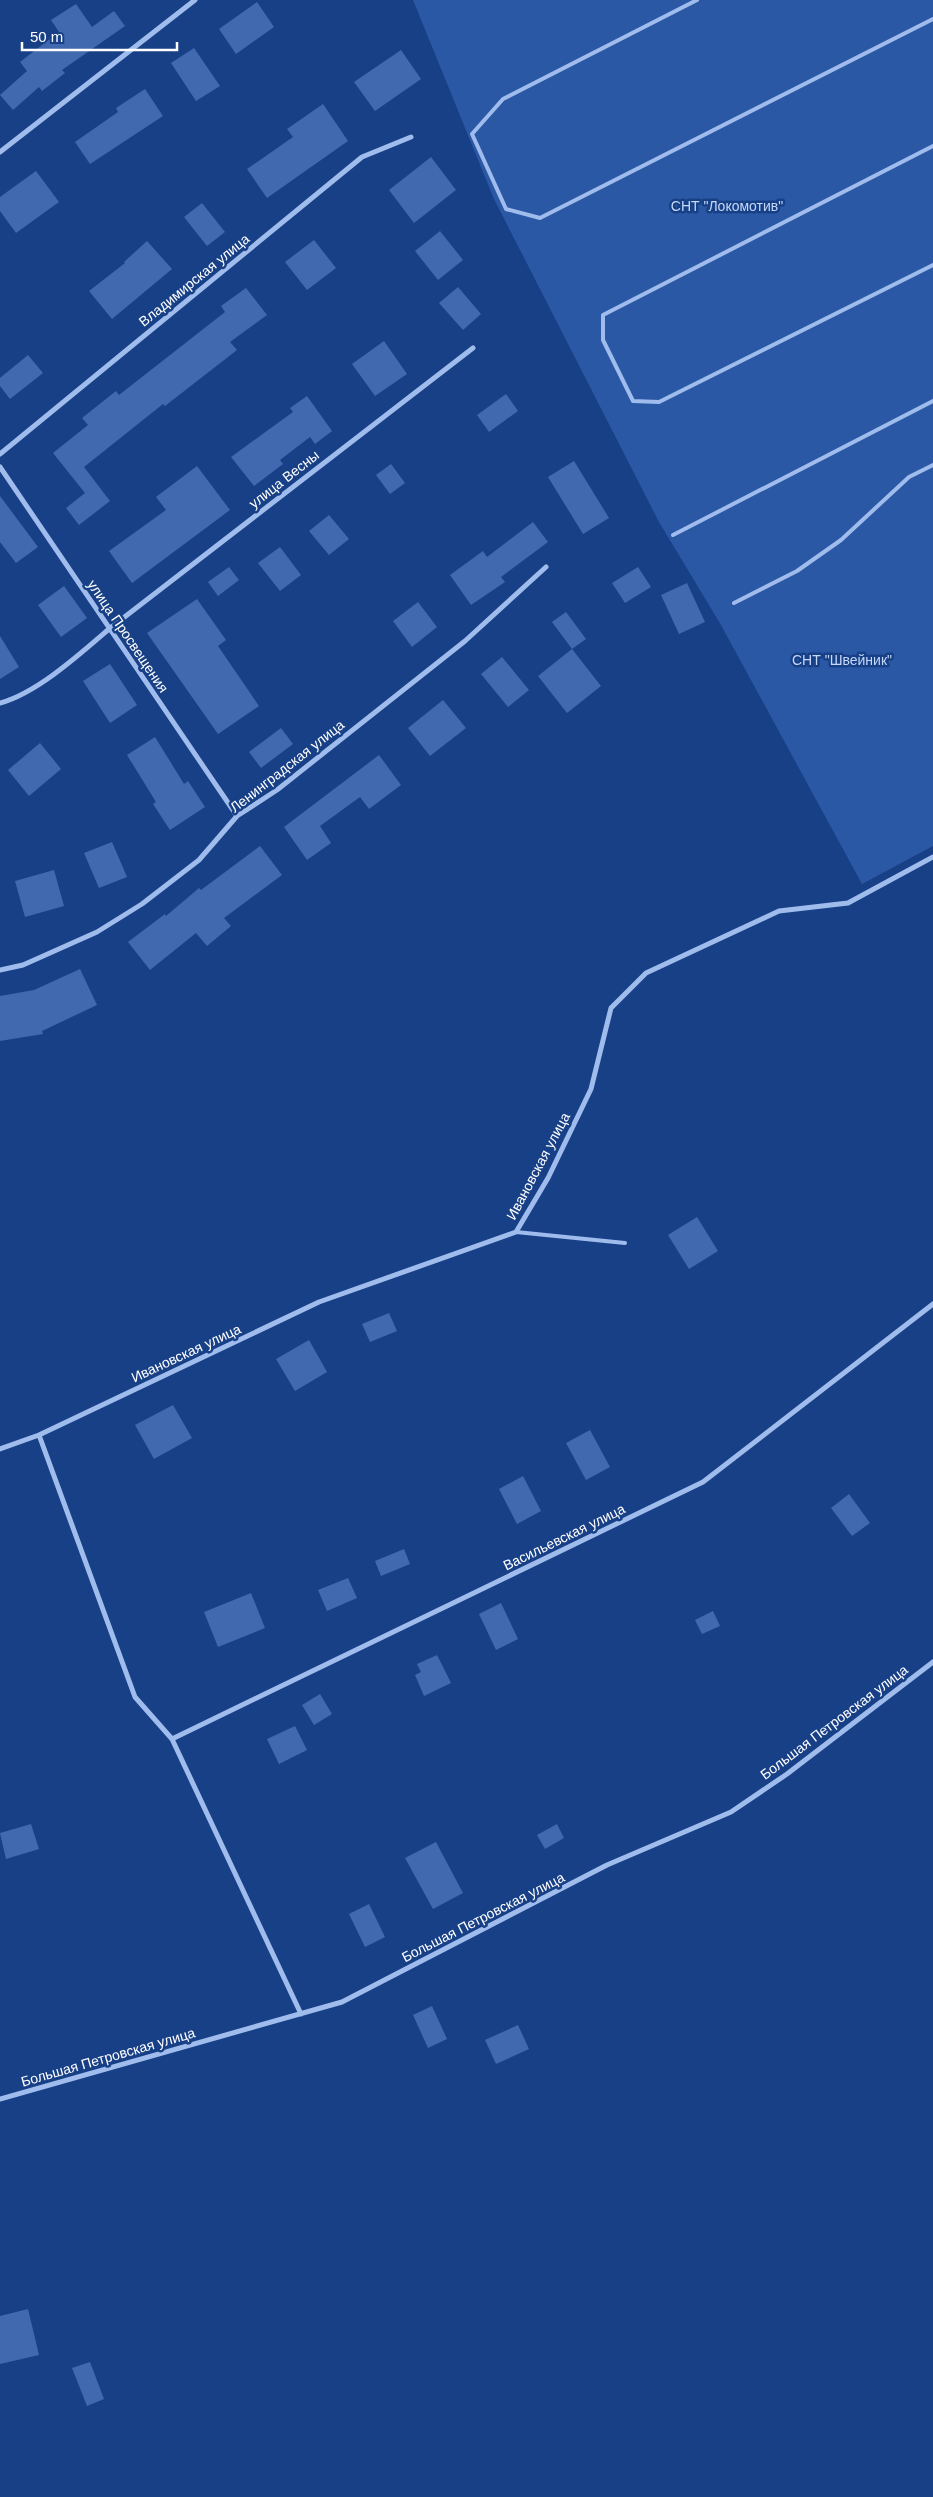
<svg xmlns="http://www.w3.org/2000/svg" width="933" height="2497" viewBox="0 0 933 2497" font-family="Helvetica,sans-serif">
<rect width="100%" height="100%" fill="#184087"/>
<path fill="#2b58a5" d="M413 0H933V846L862 884 721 625 659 522 494 199Z"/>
<path fill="#4069b0" d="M257 2 274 27 236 54 219 29Z
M76 4 92 27 114 11 125 26 62 70 65 73 42 91 39 87 13 110 0 95 27 71 20 62 59 32 51 20Z
M194 48 220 86 196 101 171 63Z
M401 50 421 79 375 111 354 82Z
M145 89 163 116 90 164 75 142 118 112 116 108Z
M323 104 348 141 267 198 247 169 293 137 287 129Z
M431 157 456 190 414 223 389 190Z
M36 171 59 202 16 233 0 211V197Z
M202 203 225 232 207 246 184 217Z
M440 231 463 260 438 280 415 251Z
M314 240 336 268 307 290 285 262Z
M147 241 172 269 112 319 89 291 125 263 124 262Z
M458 287 481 314 463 330 439 303Z
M246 288 267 315 230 342 237 350 165 406 163 404 84 467 110 501 79 525 66 508 85 493 53 453 88 425 82 418 116 391 119 395 225 312 221 306Z
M384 341 407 374 375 396 352 364Z
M28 355 43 373 10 399 0 386V378Z
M506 394 518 411 489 432 477 415Z
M307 396 332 431 315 444 310 437 280 460 283 464 254 486 231 457 293 412 290 408Z
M574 461 609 518 583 534 548 477Z
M391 464 405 483 390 494 376 475Z
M197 466 230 510 132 583 109 551 166 510 156 497Z
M0 496 38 547 16 563 0 542Z
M329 515 349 539 329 555 309 531Z
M533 522 548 542 501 577 505 582 471 605 450 575 483 551 487 557Z
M280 547 301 575 280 591 258 563Z
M229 567 239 580 218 596 208 582Z
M638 567 651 587 625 603 612 583Z
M687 583 705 622 679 634 661 595Z
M64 586 87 618 61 637 38 605Z
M197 599 226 640 218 646 259 706 218 734 147 633Z
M418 602 437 627 412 647 393 621Z
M566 612 586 639 572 649 552 622Z
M0 636 19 667 0 679Z
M572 649 601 686 567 713 538 676Z
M502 657 529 690 508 707 481 674Z
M110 664 137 705 110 723 83 681Z
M443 700 466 728 430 756 408 728Z
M281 728 293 744 261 768 249 752Z
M155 737 184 784 188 781 205 807 170 830 153 804 156 802 127 755Z
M40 743 61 769 29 796 8 770Z
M379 755 401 785 369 809 360 797 320 826 331 843 307 860 284 827Z
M112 842 127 877 99 888 84 853Z
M260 846 282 875 224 918 231 926 207 946 196 933 150 970 128 942 165 914 166 916 199 888 201 890Z
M54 870 64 906 25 917 15 881Z
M80 969 97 1005 42 1031 43 1034 0 1041V996L34 990Z
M697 1217 718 1251 689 1269 668 1235Z
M389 1313 397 1331 370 1342 362 1324Z
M309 1340 327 1372 295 1391 276 1359Z
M173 1405 192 1438 154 1459 135 1425Z
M590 1430 610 1467 586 1480 566 1443Z
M523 1476 541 1511 517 1524 499 1489Z
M849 1494 870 1523 852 1536 831 1508Z
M404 1549 410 1564 381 1576 375 1561Z
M348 1578 357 1598 327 1611 318 1590Z
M251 1593 265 1628 218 1647 204 1612Z
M501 1603 518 1639 496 1650 479 1614Z
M713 1611 720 1626 702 1634 695 1620Z
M437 1655 451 1683 424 1696 415 1675 421 1672 417 1664Z
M320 1694 332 1714 314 1725 302 1705Z
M295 1726 307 1750 279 1764 267 1739Z
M31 1824 39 1849 6 1859 0 1833Z
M557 1824 564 1838 545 1849 537 1835Z
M436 1842 463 1893 433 1909 405 1858Z
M369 1904 385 1937 365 1947 349 1914Z
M432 2006 447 2039 428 2048 413 2015Z
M518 2025 529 2049 496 2064 485 2040Z
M28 2309 39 2355 0 2364V2316Z
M90 2362 104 2399 87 2406 72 2368Z"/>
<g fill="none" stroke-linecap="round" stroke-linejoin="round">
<path stroke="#9fbced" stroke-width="4" d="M697 0 503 99 472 134 506 209 540 218 933 19
M933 146 603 315V340L633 401 659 402 933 265
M673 535 933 401
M734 603 797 571 841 540 909 477 933 465
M516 1232 625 1243"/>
<path stroke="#9fbced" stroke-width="5" d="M0 152 195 0
M0 454 362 157 411 137
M0 467 237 816
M0 703C37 693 80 654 109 629L473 348
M0 970 23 965 97 932 142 904 199 860 237 816 277 790 465 641 546 567
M39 1435 135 1697 172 1739 301 2014
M0 1449 39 1435 319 1302 516 1232 548 1178 591 1089 611 1008 646 973 779 911 848 903 933 857
M172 1739 703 1482 933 1304
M0 2099 342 2002 607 1865 731 1812 787 1774 933 1662"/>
</g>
<g text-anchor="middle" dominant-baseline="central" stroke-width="5" stroke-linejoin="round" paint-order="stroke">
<g font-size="14" fill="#c4d8fa" stroke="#184087">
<text x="727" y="206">СНТ "Локомотив"</text>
<text x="842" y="660">СНТ "Швейник"</text>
</g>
<g font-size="14" fill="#fff" stroke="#184087">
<text transform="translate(194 280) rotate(-39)">Владимирская улица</text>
<text transform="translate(284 479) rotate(-38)">улица Весны</text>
<text transform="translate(128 636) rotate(56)">улица Просвещения</text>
<text transform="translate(287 766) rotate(-38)">Ленинградская улица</text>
<text transform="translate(538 1166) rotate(-62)">Ивановская улица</text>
<text transform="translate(186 1353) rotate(-25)">Ивановская улица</text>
<text transform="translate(564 1537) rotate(-26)">Васильевская улица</text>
<text transform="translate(834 1722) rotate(-37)">Большая Петровская улица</text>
<text transform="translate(483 1917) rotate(-27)">Большая Петровская улица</text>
<text transform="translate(108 2057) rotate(-16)">Большая Петровская улица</text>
</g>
</g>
<path d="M22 42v8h155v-8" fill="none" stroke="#ffffff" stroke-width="2.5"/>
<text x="30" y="42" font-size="15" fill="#ffffff" stroke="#184087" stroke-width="4" paint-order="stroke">50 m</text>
</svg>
